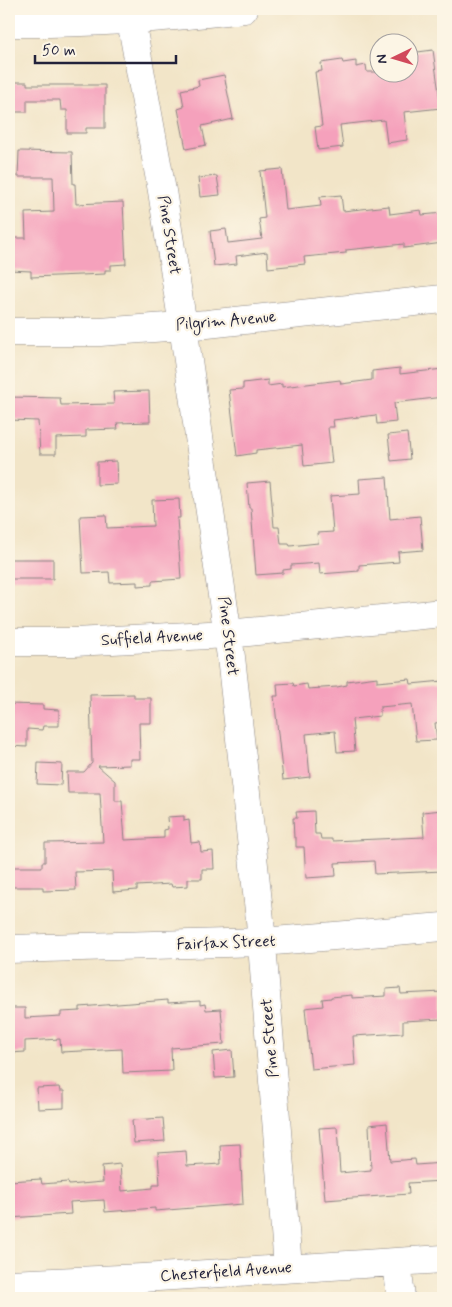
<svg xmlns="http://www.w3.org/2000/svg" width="452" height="1307" viewBox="0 0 452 1307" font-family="Mynerve,sans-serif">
<rect width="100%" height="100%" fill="#fcf5e5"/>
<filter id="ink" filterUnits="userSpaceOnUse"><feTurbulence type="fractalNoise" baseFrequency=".02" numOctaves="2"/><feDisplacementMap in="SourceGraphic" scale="10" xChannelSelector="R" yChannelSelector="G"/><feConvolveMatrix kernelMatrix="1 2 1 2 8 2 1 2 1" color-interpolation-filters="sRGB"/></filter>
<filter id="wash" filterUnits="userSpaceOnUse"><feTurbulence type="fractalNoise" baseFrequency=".0096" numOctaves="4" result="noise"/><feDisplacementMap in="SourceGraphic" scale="20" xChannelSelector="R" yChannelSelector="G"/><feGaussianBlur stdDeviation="1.12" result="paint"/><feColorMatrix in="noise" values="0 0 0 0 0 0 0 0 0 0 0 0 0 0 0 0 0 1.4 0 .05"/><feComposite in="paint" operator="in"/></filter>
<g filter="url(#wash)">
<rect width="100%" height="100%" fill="#f2e5c8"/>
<g id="blocks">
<path fill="#f5a1bc" d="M433 50 441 108 404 112 407 140 387 143 384 120 340 125 343 147 318 150 315 127 322 126 315 72 322 71 321 63 342 60 343 63 356 61V67L366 65 367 72H410V53Z
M224 75 233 119 202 126 206 145 186 149 178 109 184 107 181 90 199 86 198 80Z
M9 82H27V85H105V128H86V133H67V110H61L60 100H27V112H9Z
M19 151 72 152 73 184H75L76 204 123 202 126 264 111 265V270H105V274L31 277V271L9 270V238H26L25 213 54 212 53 177H18Z
M282 169 286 210 321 206 320 197 341 195 343 211 389 206 390 214 421 210 422 215 443 213V243L404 248V244L346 250V253L304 257 305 264 268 268 267 252 236 256 237 264 214 266 210 231 226 229 228 243 262 239 259 219 265 218 260 171Z
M217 176 220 195 200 197 198 178Z
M400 368V374L443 369V397L394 403 396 422 377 424 376 415 333 420 334 427H328L332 463 304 466 302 445 256 450V453L237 456 229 390 243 389V383L268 380V386L282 384V387L340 380 341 384 372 380V371Z
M149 391 150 422 117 423 118 429 86 430V437L56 438V454H40L38 421 9 420V397L60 398 61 405 114 404 113 392Z
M407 433 410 459 391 461 388 435Z
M116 461 117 484 97 485V462Z
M387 477 390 519 420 516 423 550 398 552 399 562 359 565V571L320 574 319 563 291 565V569L283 570V573L256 575 251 508H249L247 483 270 481 274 527H279L281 544H289L290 546 318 543 317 533 333 532 330 496 360 494 359 479Z
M179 499 180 518H177L181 579 152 581V585L137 586V582L110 583 109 572 83 573 80 516 106 515 107 528 153 526 152 500Z
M9 559H53V579H9Z
M377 677V682L410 679 411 684 443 681V722L435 723 437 740 416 741 412 704 380 707V716L352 719 355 751 337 752 335 731 306 734 310 777 283 780 274 696H278L277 684 293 683 294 686 307 684 308 689 337 687 347 685V681Z
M134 694V698H151V723H139L140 759H130V765L98 766 115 781V801H122L125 840 164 838V830L168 829 167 817 184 816V821L189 820 191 843 200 842 201 852 213 851 214 869H202V879H188V886L172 887 171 884 137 886V890L113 892 112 871 75 872 76 890 43 891V887H9V867H42V862H45V843L103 842 100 793H68L67 772H84L92 763 90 695Z
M9 704 43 705V709L59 710V726H43L42 730 27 729V747L9 746Z
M38 763 62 764 61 785 37 784Z
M443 810V871L375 874 374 861 335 863 336 876 306 878 304 847H296V838H294L293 818H297L296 812 314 811 315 834H320L321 839H332V841L424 837 422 812Z
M400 988 401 994 443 992V1019L403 1021V1033L353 1036 355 1065 311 1069 305 1008 323 1006 322 999 331 998V997L352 995V998L386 996V989Z
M168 1000V1003L200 1001V1005L205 1004 206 1010 221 1009 224 1044 171 1048 172 1071 123 1073 122 1049 61 1052 60 1039 25 1041V1052L9 1053V1008H25V1018L61 1016V1012L80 1011V1007Z
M232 1050 234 1077 215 1078 213 1052Z
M59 1087 60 1091H64V1108L38 1109 37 1088Z
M163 1118 165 1141 134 1143 132 1120Z
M387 1123 390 1161 415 1159 416 1165 443 1163V1181L408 1183 409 1194 325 1200 319 1128 337 1127 340 1173 371 1170 369 1125Z
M240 1144 243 1204 155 1211V1208L105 1212 104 1200 70 1202 71 1214 9 1218V1181L41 1179 42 1184 68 1182 69 1185 103 1182 102 1166 120 1164 122 1191 153 1188V1185H160L158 1153 186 1151 187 1166 221 1164 220 1145Z"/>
</g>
</g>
<g filter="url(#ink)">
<use href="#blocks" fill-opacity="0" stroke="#8a8482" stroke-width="1"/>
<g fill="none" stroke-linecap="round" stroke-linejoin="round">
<g stroke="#8a8482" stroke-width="29">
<path id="minor" d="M129 9 162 191 183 326 231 657 260 920 288 1267
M9 23C88 24 166 18 244 9
M9 332H100L207 324 443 299
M9 642H74L228 634 443 613
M9 949 262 942 443 927
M397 1262 401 1298
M9 1284 142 1278 443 1259"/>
</g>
<use href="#minor" stroke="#fff" stroke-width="28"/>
</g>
</g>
<g text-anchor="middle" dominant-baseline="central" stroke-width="4.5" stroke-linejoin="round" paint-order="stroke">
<g font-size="16" fill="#22223b" stroke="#fcf5e5">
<text transform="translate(169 235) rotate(81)">Pine Street</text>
<text transform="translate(226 321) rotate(-5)">Pilgrim Avenue</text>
<text transform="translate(228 636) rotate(83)">Pine Street</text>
<text transform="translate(152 638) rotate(-3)">Suffield Avenue</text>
<text transform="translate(226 943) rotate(-2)">Fairfax Street</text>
<text transform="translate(270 1038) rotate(-95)">Pine Street</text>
<text transform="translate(226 1272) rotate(-4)">Chesterfield Avenue</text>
</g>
</g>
<rect width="452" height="1307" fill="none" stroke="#fcf5e5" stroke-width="30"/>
<g transform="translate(394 58) rotate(265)"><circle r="24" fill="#fcf5e5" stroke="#a5a1a1"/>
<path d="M0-4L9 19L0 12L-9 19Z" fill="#d1495b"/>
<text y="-8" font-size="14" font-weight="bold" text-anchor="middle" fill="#22223b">N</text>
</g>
<path d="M35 55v8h141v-8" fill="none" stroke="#22223b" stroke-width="2.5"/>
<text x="42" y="55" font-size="15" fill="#22223b" stroke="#fcf5e5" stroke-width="4" paint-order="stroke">50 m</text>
</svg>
